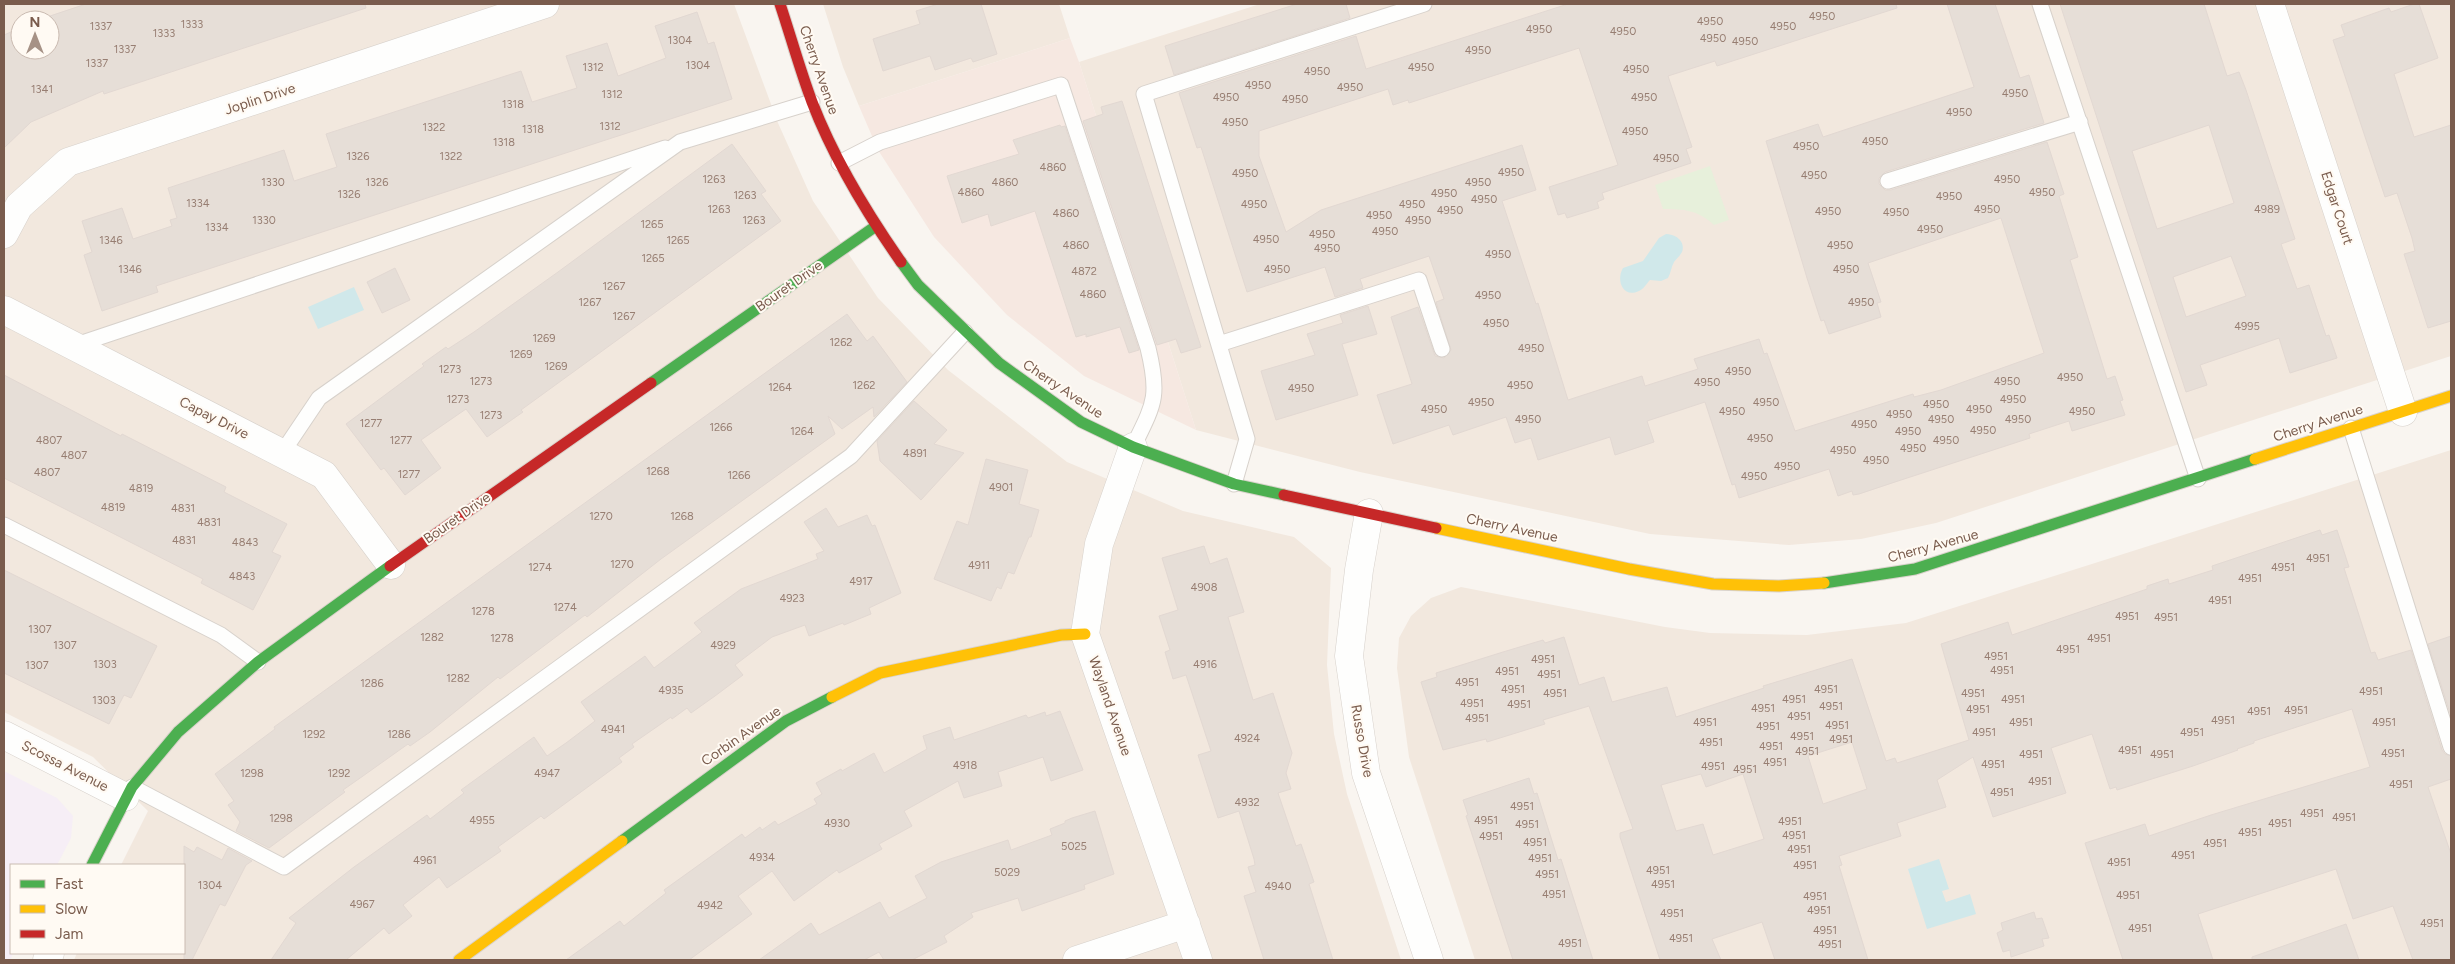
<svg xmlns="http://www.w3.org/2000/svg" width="2455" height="964" viewBox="0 0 2455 964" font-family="Figtree,sans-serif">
<rect width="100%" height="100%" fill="#f9f5f0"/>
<path fill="#f2e8de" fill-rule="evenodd" d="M4 4H734L778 123 813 201 878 298 948 370 1067 462 1183 511 1294 537 1331 568 1327 665 1334 734 1347 794 1401 960H74L77 953H184V865H121L148 811 93 757 4 712ZM20 20H50V50H20Z
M823 4H1059L1070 38 859 106 843 67Z
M1260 4H2451V356L1936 523 1861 539 1789 545 1650 534 1360 472 1196 430 1079 62Z
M2451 450V960H1475L1409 757 1397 668 1399 638 1411 616 1431 598 1461 587 1665 627 1710 633 1807 635 1906 623Z"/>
<path fill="#f6e8e1" d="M1070 38 1079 62 1196 430 1084 376 1007 315 934 237 878 150 859 106Z"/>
<path fill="#f6eef6" d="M4 771 57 798 73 816 71 838 57 865H11V953H13L10 960H4Z"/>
<path fill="#e7f0db" d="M1710 166 1729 220 1714 225C1698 210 1684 209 1663 209L1655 185Z"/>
<path fill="#d0e8ea" d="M1666 234C1675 234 1686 241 1682 252 1680 256 1676 259 1674 262 1671 267 1671 273 1668 278L1661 281 1650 280C1646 284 1644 289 1639 291 1622 299 1616 279 1623 268L1643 261 1659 238Z
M354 287 364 310 318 329 308 307Z
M1939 859 1949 889 1942 891 1946 902 1970 894 1976 914 1927 929 1908 869Z"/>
<path fill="#e6ded7" stroke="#e2d8d2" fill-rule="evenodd" d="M86 4H365L366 8 104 94 103 91 31 122 4 148V35L20 28V50H50V20H38Z
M938 4H981L997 54 973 62 971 58 935 70 930 56 883 71 873 39 920 24 916 11Z
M1297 4H1346L1350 18 1174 75 1165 46Z
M1568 4H1896L1897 8 1717 66 1715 61 1668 76 1692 147 1686 149 1691 163 1602 193 1604 199 1597 202 1599 208 1567 218 1565 213 1558 215 1549 187 1618 165 1579 48 1409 103 1408 100 1393 105 1388 89 1259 131V156L1286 232 1321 210 1522 145 1536 190 1502 201 1536 304 1538 303 1568 400 1642 376 1645 386 1698 369 1694 359 1759 339 1764 354 1767 353 1795 431 1913 394 1914 397 1941 390 2044 353 2001 218 1868 263 1881 302 1877 303 1881 317 1829 334 1824 320 1821 321 1807 278 1766 141 1818 124 1823 137 1974 87 1947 4H1995L2020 78 2029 75 2044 123 1885 172 1879 178V184L1885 190H1891L2047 142 2064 194 2059 196 2078 257 2070 260 2107 379 2115 376 2123 400 2120 401 2125 415 2072 431 2069 421 2029 434 2030 438 1898 481 1859 494 1853 495 1852 491 1838 496 1829 469 1739 498 1735 484 1732 485 1705 402 1647 421 1654 442 1615 455 1610 437 1538 460 1531 438 1515 443 1506 417 1453 435 1449 425 1393 444 1377 395 1412 384 1391 317 1418 307 1435 356 1444 358 1451 350 1436 302 1444 299 1429 256 1360 279 1363 288 1335 297 1325 267 1247 292 1201 147 1197 148 1179 93 1356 36 1366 69Z
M2060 4H2204L2227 76 2239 72 2246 90 2295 239 2281 244 2297 289 2309 285 2326 336 2329 335 2337 358 2290 373 2279 338 2200 365 2207 385 2186 392ZM2209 125 2234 203 2157 229 2132 151ZM2231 256 2246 296 2186 317 2173 277Z
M2414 4H2419L2438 58 2394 74 2414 137 2451 125V321L2428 328 2404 254 2415 251 2412 238 2397 193 2385 197 2333 40 2345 36 2341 25 2389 8 2391 12Z
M697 12 708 44 714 42 732 99 156 286 158 292 102 311 84 255 92 252 82 221 122 208 133 239 172 226 170 220 177 218 168 188 284 150 294 181 337 167 326 134 521 71 532 102 577 88 566 56 607 43 618 76 666 58 655 26Z
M1122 101 1201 347 1181 353 1176 339 1157 345 1083 121 1103 114 1101 107Z
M1060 125 1061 127 1065 126 1139 350 1129 353 1120 327 1086 337V334L1076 337 1035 211 991 226 988 214 962 223 947 176 1019 154 1013 140Z
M732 144 766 191 761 194 781 221 521 410 523 412 487 437 466 409 421 440 441 468 405 495 384 468 381 470 346 424 424 366 422 364 446 347 448 349 474 332 558 272Z
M395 268 410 300 382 313 367 282Z
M1368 306 1377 334 1342 344 1358 395 1276 420 1261 371 1315 355 1307 334 1343 323 1340 315Z
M847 314 867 341 873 336 907 382 874 417 873 407 842 429 828 416 835 434 661 559 587 617 585 615 500 679 498 677 430 732 410 746 408 744 363 776 343 790 345 792 269 848 236 831 240 822 228 805 234 801 215 774 275 729 274 727Z
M4 375 121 436 122 434 226 487 224 492 287 524 272 552 281 556 253 610 201 583 203 579 4 478Z
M914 401 947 430 934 444 964 453 921 500 880 461 877 441Z
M986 459 1028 470 1019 504 1039 510 1031 537H1029L1014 574 1008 572 1001 589 997 587 991 601 934 579 957 521 968 525Z
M826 508 838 527 867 515 872 526 875 525 901 593 869 608 871 614 844 625 843 623 809 636 805 625 772 637 735 665 743 675 715 696 691 713 687 708 672 719 671 717 632 744 634 747 619 758 622 762 544 819 541 816 498 847 501 851 447 888 439 877 403 905 412 916 389 934 384 928 346 960H271L296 923 289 918 354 867 427 815 430 819 464 793 461 790 534 737 547 756 566 743 595 721 581 702 645 656 654 668 702 632 694 623 741 589 818 559 816 554 824 551 804 522Z
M2320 530 2322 535 2337 530 2349 567 2344 568 2371 653 2375 652 2378 660 2411 650 2442 750 2445 754 2451 756V779L2428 787 2451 854V960H2413L2393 906 2353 919 2336 869 2198 914 2213 960H2123L2085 843 2145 824 2149 836 2211 815 2370 767 2352 709 2254 741V743L2237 749 2238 750 2193 766 2117 790 2116 787 2110 789 2092 734 2051 748 2066 793 1993 817 1973 757 1937 780 1946 807 1897 823 1901 836 1839 856 1842 865 1839 866 1840 869 1868 960H1775L1762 922 1712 939 1721 960H1660L1620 837V833L1633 829 1589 706 1543 720 1545 724 1487 742 1486 739 1443 750 1421 682 1437 677 1436 673 1503 652 1543 640 1545 643 1564 637 1579 685 1604 677 1612 702 1667 687 1676 717 1764 688 1763 686 1852 659 1886 761 1895 758 1897 763 1969 740 1941 644 2008 622 2012 635 2147 589V586L2168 579 2169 584 2213 570 2212 566ZM1852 742 1867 789 1823 804 1808 756ZM1701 774 1706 787 1743 774 1764 839 1713 855 1703 824 1676 831 1661 785Z
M1204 546 1210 564 1227 558 1244 612 1228 617 1253 700 1273 693 1292 753 1286 773 1291 789 1278 793 1296 846 1301 844 1314 882 1309 884 1333 960H1264L1244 896 1256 892 1248 867 1255 865 1254 859 1239 811 1218 818 1198 755 1211 751 1186 675 1173 679 1165 652 1170 650 1159 616 1178 610 1162 558Z
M4 570 157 646 131 698 124 695 109 724 4 673Z
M2451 636V716L2428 644Z
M1060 711 1083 770 1051 781 1043 757 998 772 1002 786 964 798 958 781 904 811 912 826 879 844 882 849 839 873 837 870 794 901 772 871 738 896 752 914 689 960H566L620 921 624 926 666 893 664 890 742 834 745 838 760 827 762 830 775 821 778 825 817 804 814 799 822 794 816 783 841 769 842 771 874 753 884 773 927 749 923 736 950 727 954 740 1026 715 1028 718 1045 712 1046 716Z
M1529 778 1534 794 1537 793 1558 860 1561 859 1593 960H1513L1466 816 1468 815 1463 800Z
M1095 811 1114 874 1084 885 1085 889 1022 911 1018 898 971 913 973 917 944 936 947 942 912 960H884L879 952 864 960H759L811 923 819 935 880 902 889 918 927 898 915 876 941 862 1008 840 1011 850 1052 835 1050 829 1065 823V821L1072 818Z
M184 846 194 852 197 847 222 860 228 848 252 861 246 865 225 906 220 904 192 960H184Z
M2034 912 2036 919 2042 918 2049 938 2042 939 2044 946 2011 957 2010 950 2003 952 1997 933 2003 930 2001 923Z
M2346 924 2359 960H2252V957Z"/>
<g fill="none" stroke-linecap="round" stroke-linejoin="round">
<g stroke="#d7d1cb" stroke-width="17">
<path id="lane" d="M2040 4 2198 479
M839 163 880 142 1061 85 1148 348C1160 397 1154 404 1133 447
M1888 181 2080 122
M1219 344 1419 280 1442 349
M73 346 665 148
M2351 428 2451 747
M282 453 319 398 680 142 812 102
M1234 484 1247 439 1144 94 1424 4
M4 525 221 635 258 662
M132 787 284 867 851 456 965 332"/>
</g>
<g stroke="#d7d1cb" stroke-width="29">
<path id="street" d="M2270 4 2403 412
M4 234 19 206 68 162 545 4
M4 310 324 475 391 565
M1133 447 1099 544 1085 634 1198 960
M1369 513 1359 570 1349 656 1366 773 1429 960
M4 735 125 797
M47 960 50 953
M1077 960 1186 924"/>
</g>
<g stroke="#d9d2cb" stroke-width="13">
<path id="fast" d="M901 262 918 285 999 363 1081 422 1133 447 1234 484 1284 495
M651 383 876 226
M1824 583 1915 569 2255 459
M622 841 786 721 832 697
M92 865 132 787 178 732 258 662 390 566"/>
</g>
<g stroke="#d9d2cb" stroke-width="13">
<path id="slow" d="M2255 459 2451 396
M1436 528 1629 569 1713 584 1779 586 1824 583
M832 697 880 673 1061 635 1085 634
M459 960 622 841"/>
</g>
<g stroke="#d9d2cb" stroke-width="13">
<path id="jam" d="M780 4C791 37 800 70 812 102 834 159 866 212 901 262
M1284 495 1436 528
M390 566 651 383"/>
</g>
<use href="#lane" stroke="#fefefd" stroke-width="15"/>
<use href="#street" stroke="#fefefd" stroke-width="28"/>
<use href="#fast" stroke="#4caf50" stroke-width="11"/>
<use href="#slow" stroke="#ffc107" stroke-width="11"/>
<use href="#jam" stroke="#c62828" stroke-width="11"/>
</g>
<g text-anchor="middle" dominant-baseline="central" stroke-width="4" stroke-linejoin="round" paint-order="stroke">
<g font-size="11" fill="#977e72">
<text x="1822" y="16">4950</text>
<text x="1710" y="21">4950</text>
<text x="192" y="24">1333</text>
<text x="101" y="26">1337</text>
<text x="1783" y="26">4950</text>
<text x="1539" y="29">4950</text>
<text x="1623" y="31">4950</text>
<text x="164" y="33">1333</text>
<text x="1713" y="38">4950</text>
<text x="680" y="40">1304</text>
<text x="1745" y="41">4950</text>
<text x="125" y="49">1337</text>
<text x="1478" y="50">4950</text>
<text x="97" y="63">1337</text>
<text x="698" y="65">1304</text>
<text x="593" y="67">1312</text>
<text x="1421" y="67">4950</text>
<text x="1636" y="69">4950</text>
<text x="1317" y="71">4950</text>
<text x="1258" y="85">4950</text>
<text x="1350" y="87">4950</text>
<text x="42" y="89">1341</text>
<text x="2015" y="93">4950</text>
<text x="612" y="94">1312</text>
<text x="1226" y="97">4950</text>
<text x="1644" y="97">4950</text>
<text x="1295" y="99">4950</text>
<text x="513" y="104">1318</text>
<text x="1959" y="112">4950</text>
<text x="1235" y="122">4950</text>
<text x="610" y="126">1312</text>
<text x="434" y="127">1322</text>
<text x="533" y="129">1318</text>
<text x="1635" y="131">4950</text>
<text x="1875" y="141">4950</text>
<text x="504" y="142">1318</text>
<text x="1806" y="146">4950</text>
<text x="358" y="156">1326</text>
<text x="451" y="156">1322</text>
<text x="1666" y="158">4950</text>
<text x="1053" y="167">4860</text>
<text x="1511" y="172">4950</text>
<text x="1245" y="173">4950</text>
<text x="1814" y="175">4950</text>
<text x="714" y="179">1263</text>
<text x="2007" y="179">4950</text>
<text x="273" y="182">1330</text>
<text x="377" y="182">1326</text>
<text x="1005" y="182">4860</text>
<text x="1478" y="182">4950</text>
<text x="971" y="192">4860</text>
<text x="2042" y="192">4950</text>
<text x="1444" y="193">4950</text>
<text x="349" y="194">1326</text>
<text x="745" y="195">1263</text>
<text x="1949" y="196">4950</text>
<text x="1484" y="199">4950</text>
<text x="198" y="203">1334</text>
<text x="1254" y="204">4950</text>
<text x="1412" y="204">4950</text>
<text x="719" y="209">1263</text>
<text x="1987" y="209">4950</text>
<text x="2267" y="209">4989</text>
<text x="1450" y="210">4950</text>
<text x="1828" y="211">4950</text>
<text x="1896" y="212">4950</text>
<text x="1066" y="213">4860</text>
<text x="1379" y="215">4950</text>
<text x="264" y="220">1330</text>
<text x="754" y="220">1263</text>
<text x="1418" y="220">4950</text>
<text x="652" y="224">1265</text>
<text x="217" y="227">1334</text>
<text x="1930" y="229">4950</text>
<text x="1385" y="231">4950</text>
<text x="1322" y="234">4950</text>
<text x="1266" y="239">4950</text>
<text x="111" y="240">1346</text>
<text x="678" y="240">1265</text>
<text x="1076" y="245">4860</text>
<text x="1840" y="245">4950</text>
<text x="1327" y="248">4950</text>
<text x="1498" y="254">4950</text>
<text x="653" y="258">1265</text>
<text x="130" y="269">1346</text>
<text x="1277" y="269">4950</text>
<text x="1846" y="269">4950</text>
<text x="1084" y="271">4872</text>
<text x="614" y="286">1267</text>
<text x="1093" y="294">4860</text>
<text x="1488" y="295">4950</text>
<text x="590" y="302">1267</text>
<text x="1861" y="302">4950</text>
<text x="624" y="316">1267</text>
<text x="1496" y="323">4950</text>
<text x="2247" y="326">4995</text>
<text x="544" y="338">1269</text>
<text x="841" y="342">1262</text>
<text x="1531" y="348">4950</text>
<text x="521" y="354">1269</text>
<text x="556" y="366">1269</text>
<text x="450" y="369">1273</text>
<text x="1738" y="371">4950</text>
<text x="2070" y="377">4950</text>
<text x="481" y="381">1273</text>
<text x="2007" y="381">4950</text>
<text x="1707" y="382">4950</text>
<text x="864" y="385">1262</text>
<text x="1520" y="385">4950</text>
<text x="780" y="387">1264</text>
<text x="1301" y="388">4950</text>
<text x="458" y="399">1273</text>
<text x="2013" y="399">4950</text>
<text x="1481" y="402">4950</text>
<text x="1766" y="402">4950</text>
<text x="1936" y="404">4950</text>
<text x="1434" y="409">4950</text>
<text x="1979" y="409">4950</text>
<text x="1732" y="411">4950</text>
<text x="2082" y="411">4950</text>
<text x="1899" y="414">4950</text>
<text x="491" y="415">1273</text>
<text x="1528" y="419">4950</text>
<text x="1941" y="419">4950</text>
<text x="2018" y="419">4950</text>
<text x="371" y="423">1277</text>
<text x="1864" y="424">4950</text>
<text x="721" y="427">1266</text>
<text x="1983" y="430">4950</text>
<text x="802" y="431">1264</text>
<text x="1908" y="431">4950</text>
<text x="1760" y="438">4950</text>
<text x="49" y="440">4807</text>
<text x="401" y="440">1277</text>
<text x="1946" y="440">4950</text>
<text x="1913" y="448">4950</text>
<text x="1843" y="450">4950</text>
<text x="915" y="453">4891</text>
<text x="74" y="455">4807</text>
<text x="1876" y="460">4950</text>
<text x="1787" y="466">4950</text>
<text x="658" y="471">1268</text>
<text x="47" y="472">4807</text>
<text x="409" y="474">1277</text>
<text x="739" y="475">1266</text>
<text x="1754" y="476">4950</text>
<text x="1001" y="487">4901</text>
<text x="141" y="488">4819</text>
<text x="113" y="507">4819</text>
<text x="183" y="508">4831</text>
<text x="601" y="516">1270</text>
<text x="682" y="516">1268</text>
<text x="209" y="522">4831</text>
<text x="184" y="540">4831</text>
<text x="245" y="542">4843</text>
<text x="2318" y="558">4951</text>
<text x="622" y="564">1270</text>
<text x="979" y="565">4911</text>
<text x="540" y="567">1274</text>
<text x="2283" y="567">4951</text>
<text x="242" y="576">4843</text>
<text x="2250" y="578">4951</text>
<text x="861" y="581">4917</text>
<text x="1204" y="587">4908</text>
<text x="792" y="598">4923</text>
<text x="2220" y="600">4951</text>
<text x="565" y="607">1274</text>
<text x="483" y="611">1278</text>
<text x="2127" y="616">4951</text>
<text x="2166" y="617">4951</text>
<text x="40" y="629">1307</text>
<text x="432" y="637">1282</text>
<text x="502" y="638">1278</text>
<text x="2099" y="638">4951</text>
<text x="65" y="645">1307</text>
<text x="723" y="645">4929</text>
<text x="2068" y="649">4951</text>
<text x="1996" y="656">4951</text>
<text x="1543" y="659">4951</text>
<text x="105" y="664">1303</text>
<text x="1205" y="664">4916</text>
<text x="37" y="665">1307</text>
<text x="2002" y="670">4951</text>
<text x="1507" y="671">4951</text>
<text x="1549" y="674">4951</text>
<text x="458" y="678">1282</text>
<text x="1467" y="682">4951</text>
<text x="372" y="683">1286</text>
<text x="1513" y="689">4951</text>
<text x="1826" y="689">4951</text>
<text x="671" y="690">4935</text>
<text x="2371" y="691">4951</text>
<text x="1555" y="693">4951</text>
<text x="1973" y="693">4951</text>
<text x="1794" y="699">4951</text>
<text x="2013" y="699">4951</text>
<text x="104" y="700">1303</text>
<text x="1472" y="703">4951</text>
<text x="1519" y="704">4951</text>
<text x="1831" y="706">4951</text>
<text x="1763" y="708">4951</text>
<text x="1978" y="709">4951</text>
<text x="2296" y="710">4951</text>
<text x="2259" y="711">4951</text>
<text x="1799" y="716">4951</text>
<text x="1477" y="718">4951</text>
<text x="2223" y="720">4951</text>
<text x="1705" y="722">4951</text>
<text x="2021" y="722">4951</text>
<text x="2384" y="722">4951</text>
<text x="1837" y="725">4951</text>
<text x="1768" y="726">4951</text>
<text x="613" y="729">4941</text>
<text x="1984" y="732">4951</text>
<text x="2192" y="732">4951</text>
<text x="314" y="734">1292</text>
<text x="399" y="734">1286</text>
<text x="1802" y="736">4951</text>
<text x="1247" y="738">4924</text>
<text x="1841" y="739">4951</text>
<text x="1711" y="742">4951</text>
<text x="1771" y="746">4951</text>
<text x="2130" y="750">4951</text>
<text x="1807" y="751">4951</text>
<text x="2393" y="753">4951</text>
<text x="2031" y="754">4951</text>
<text x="2162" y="754">4951</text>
<text x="1775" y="762">4951</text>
<text x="1993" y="764">4951</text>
<text x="965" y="765">4918</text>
<text x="1713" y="766">4951</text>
<text x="1745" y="769">4951</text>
<text x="252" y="773">1298</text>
<text x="339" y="773">1292</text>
<text x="547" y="773">4947</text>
<text x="2040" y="781">4951</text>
<text x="2401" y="784">4951</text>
<text x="2002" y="792">4951</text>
<text x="1247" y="802">4932</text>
<text x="1522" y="806">4951</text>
<text x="2312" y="813">4951</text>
<text x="2344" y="817">4951</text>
<text x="281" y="818">1298</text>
<text x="482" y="820">4955</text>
<text x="1486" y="820">4951</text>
<text x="1790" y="821">4951</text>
<text x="837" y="823">4930</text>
<text x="2280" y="823">4951</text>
<text x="1527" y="824">4951</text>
<text x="2250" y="832">4951</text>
<text x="1794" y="835">4951</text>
<text x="1491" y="836">4951</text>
<text x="1535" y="842">4951</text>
<text x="2215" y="843">4951</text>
<text x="1074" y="846">5025</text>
<text x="1799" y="849">4951</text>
<text x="2183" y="855">4951</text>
<text x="762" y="857">4934</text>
<text x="1540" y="858">4951</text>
<text x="425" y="860">4961</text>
<text x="2119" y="862">4951</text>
<text x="1805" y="865">4951</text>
<text x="1658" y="870">4951</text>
<text x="1007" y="872">5029</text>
<text x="1547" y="874">4951</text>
<text x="1663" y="884">4951</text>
<text x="210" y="885">1304</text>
<text x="1278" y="886">4940</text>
<text x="1554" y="894">4951</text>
<text x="2128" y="895">4951</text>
<text x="1815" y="896">4951</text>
<text x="362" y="904">4967</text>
<text x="710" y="905">4942</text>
<text x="1819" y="910">4951</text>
<text x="1672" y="913">4951</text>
<text x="2432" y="923">4951</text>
<text x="2140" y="928">4951</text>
<text x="1825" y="930">4951</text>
<text x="1681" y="938">4951</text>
<text x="1570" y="943">4951</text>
<text x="1830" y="944">4951</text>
</g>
<g font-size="14" fill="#7a5c4d" stroke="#fffaf3">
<text transform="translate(819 70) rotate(71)">Cherry Avenue</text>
<text transform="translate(260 99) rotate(-18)">Joplin Drive</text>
<text transform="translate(2337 208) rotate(72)">Edgar Court</text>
<text transform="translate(789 286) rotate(-35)">Bouret Drive</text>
<text transform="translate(1063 389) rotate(34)">Cherry Avenue</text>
<text transform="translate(214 418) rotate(27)">Capay Drive</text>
<text transform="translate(2318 423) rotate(-18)">Cherry Avenue</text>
<text transform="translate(457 518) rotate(-35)">Bouret Drive</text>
<text transform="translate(1512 528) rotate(12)">Cherry Avenue</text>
<text transform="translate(1933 546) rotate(-15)">Cherry Avenue</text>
<text transform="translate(1110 706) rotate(71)">Wayland Avenue</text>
<text transform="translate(741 736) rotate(-35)">Corbin Avenue</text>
<text transform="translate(1362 741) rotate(80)">Russo Drive</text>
<text transform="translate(65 766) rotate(27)">Scossa Avenue</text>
</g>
</g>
<rect width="2455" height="964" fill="none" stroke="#7a5c4d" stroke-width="10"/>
<rect x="10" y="864" width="175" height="90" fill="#fffaf3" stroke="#cabbb1"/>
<rect x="20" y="880" width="25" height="8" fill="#4caf50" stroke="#cabbb1"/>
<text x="55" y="889" font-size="15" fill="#7a5c4d">Fast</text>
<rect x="20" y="905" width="25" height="8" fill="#ffc107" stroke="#cabbb1"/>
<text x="55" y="914" font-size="15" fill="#7a5c4d">Slow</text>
<rect x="20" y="930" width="25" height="8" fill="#c62828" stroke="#cabbb1"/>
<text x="55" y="939" font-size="15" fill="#7a5c4d">Jam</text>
<g transform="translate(35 35)"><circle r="24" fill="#fffaf3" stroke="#cabbb1"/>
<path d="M0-4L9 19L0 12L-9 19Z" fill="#a69286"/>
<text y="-8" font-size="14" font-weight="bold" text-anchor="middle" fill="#7a5c4d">N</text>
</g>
</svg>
